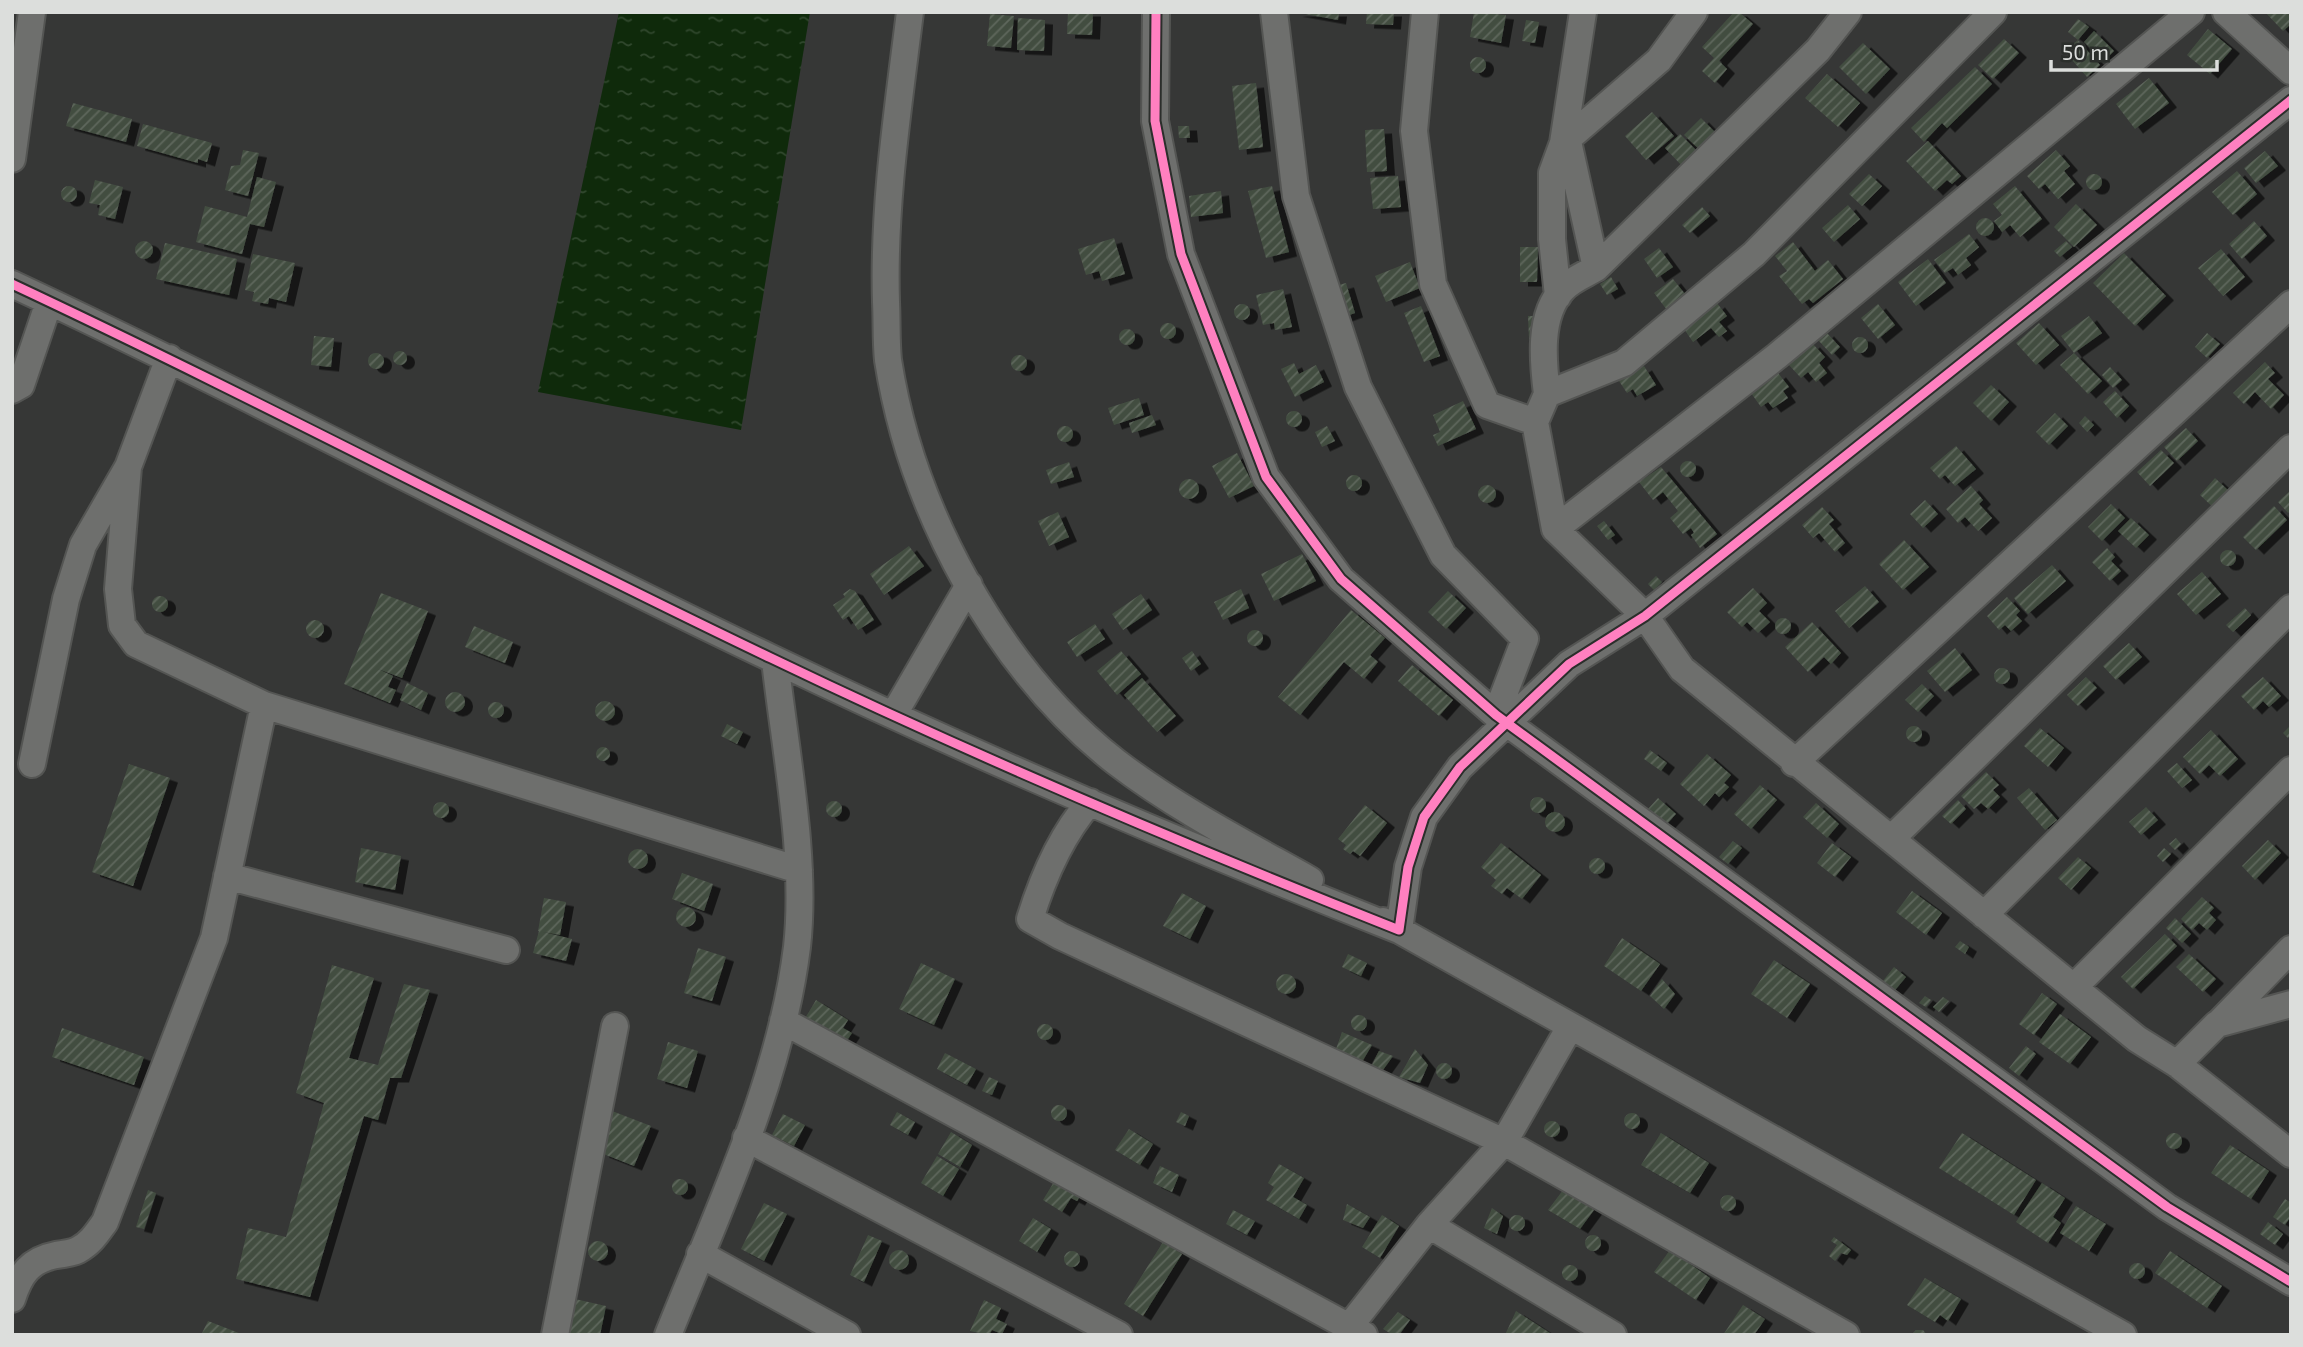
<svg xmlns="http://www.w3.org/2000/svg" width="2303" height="1347" viewBox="0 0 2303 1347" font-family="'Exo 2',sans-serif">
<defs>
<pattern id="water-ripples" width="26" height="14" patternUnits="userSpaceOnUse" patternTransform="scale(1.75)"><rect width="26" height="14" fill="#0f2a0b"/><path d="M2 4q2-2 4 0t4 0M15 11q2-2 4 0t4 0" fill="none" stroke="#31482e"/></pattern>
<pattern id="building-hatch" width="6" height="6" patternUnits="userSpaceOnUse" patternTransform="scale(1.75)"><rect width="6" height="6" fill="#434e41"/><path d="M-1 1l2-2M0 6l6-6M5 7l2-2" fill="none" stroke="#5e675c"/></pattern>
<filter id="shadow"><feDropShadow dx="8" dy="4.5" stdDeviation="0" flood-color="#0009"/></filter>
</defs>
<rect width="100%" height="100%" fill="#363736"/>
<path fill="url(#water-ripples)" d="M619 12H810L741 430 538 392Z"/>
<path fill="url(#building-hatch)" filter="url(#shadow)" d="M1068 12H1093L1092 35 1067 34Z
M1294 12H1339L1338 20Z
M1367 12H1394L1393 25 1366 24Z
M1474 12 1506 15 1501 43 1470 37Z
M1734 12H1739L1753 24 1719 61 1727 69 1715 83 1702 71 1714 58 1702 47Z
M2265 12H2289L2291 24 2283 31Z
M990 14 1014 16 1011 48 987 46Z
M1018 18 1045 20 1044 51 1017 50Z
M2078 19 2089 27 2078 40 2068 32Z
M1526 20 1539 22 1535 43 1522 41Z
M2208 29 2232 49 2210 74 2187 55Z
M2094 31 2114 51 2104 61 2084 42Z
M2004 39 2019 53 1993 79 1978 65Z
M2078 40 2100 65 2087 77 2064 51Z
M1863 43 1890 69 1866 94 1839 67Z
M1470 65a8 8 0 1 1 16 0a8 8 0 1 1-16 0Z
M1975 67 1992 84 1947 128 1942 123 1924 142 1911 128Z
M1827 74 1860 103 1838 127 1805 98Z
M2149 78 2169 103 2135 129 2116 104Z
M1256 83 1263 147 1239 150 1232 86Z
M73 103 132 119 126 142 66 126Z
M1652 112 1674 136 1646 160 1625 136Z
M1701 118 1715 132 1699 149 1684 135Z
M143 124 212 143 207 162 198 159V163L137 146Z
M1178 126H1189L1190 138H1179Z
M1384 129 1387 171 1367 172 1365 130Z
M1680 134 1699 153 1684 168 1665 148Z
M1928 141 1961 176 1952 184 1947 180 1935 191 1906 161Z
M243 150 259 153 248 196 225 190 231 166 240 165Z
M2056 150 2070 166 2064 171 2075 184 2058 199 2045 184 2039 189 2027 176Z
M2265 151 2278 166 2256 183 2244 168Z
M2237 171 2257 194 2233 215 2212 192Z
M1869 174 1882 186 1862 206 1849 194Z
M2086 182a8 8 0 1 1 16 0a8 8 0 1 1-16 0Z
M1398 176 1401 207 1373 209 1370 178Z
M257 177 276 182 264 227 250 224 242 254 196 242 205 206 247 217Z
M95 180 123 187 115 219 98 215 100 205 89 203Z
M61 194a8 8 0 1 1 16 0a8 8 0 1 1-16 0Z
M1272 186 1289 252 1266 258 1248 191Z
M2015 186 2042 219 2020 237 2010 225 2002 232 1994 221 2002 215 1993 204Z
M1221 191 1223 213 1191 217 1189 196Z
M2076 204 2097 225 2074 247 2054 227Z
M1848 205 1860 219 1834 242 1822 228Z
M1702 207 1710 216 1690 233 1682 225Z
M1976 227a9 9 0 1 1 18 0a9 9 0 1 1-18 0Z
M2254 221 2267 236 2242 259 2229 244Z
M1969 234 1979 247 1966 258 1971 265 1958 275 1953 268 1945 273 1934 260Z
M1114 238 1125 274 1102 281 1099 271 1086 275 1078 249Z
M2066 241 2072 247 2060 257 2054 251Z
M135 250a9 9 0 1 1 18 0a9 9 0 1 1-18 0Z
M1793 242 1815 271 1828 260 1843 279 1813 303 1809 299 1802 304 1779 276 1787 271 1775 256Z
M165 243 237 259 229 295 156 279Z
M1520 247H1538L1537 282H1520Z
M1659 248 1673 267 1657 278 1644 259Z
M2221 249 2245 277 2223 296 2198 268Z
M2124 253 2166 296 2135 326 2093 283Z
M253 254 295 263 286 302 269 298 268 304 252 301 254 292 245 290Z
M1928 259 1946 283 1916 306 1898 282Z
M1410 262 1420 288 1386 302 1375 276Z
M1611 277 1618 289 1607 295 1600 284Z
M1673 279 1689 299 1670 314 1654 293Z
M1346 283 1355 313 1344 317 1335 286Z
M1283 289 1292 327 1275 330 1274 323 1263 325 1256 295Z
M1717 303 1727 316 1719 322 1727 331 1719 337 1711 328 1693 342 1684 329Z
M1878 304 1895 325 1878 339 1861 318Z
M1234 312a8 8 0 1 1 16 0a8 8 0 1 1-16 0Z
M1421 306 1440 356 1424 362 1404 313Z
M1528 316H1539V338L1529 339Z
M2089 316 2102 333 2074 353 2061 336Z
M2039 323 2059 345 2036 365 2016 343Z
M1160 331a8 8 0 1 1 16 0a8 8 0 1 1-16 0Z
M1119 337a8 8 0 1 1 16 0a8 8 0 1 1-16 0Z
M1826 332 1840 347 1832 355 1818 340Z
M2207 333 2220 344 2207 358 2195 347Z
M314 336 334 338 331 367 311 365Z
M1852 345a8 8 0 1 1 16 0a8 8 0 1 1-16 0Z
M1812 343 1825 357 1819 363 1827 373 1816 382 1808 372 1801 378 1788 364Z
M393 358a7 7 0 1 1 14 0a7 7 0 1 1-14 0Z
M368 361a8 8 0 1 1 16 0a8 8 0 1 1-16 0Z
M2074 353 2102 381 2088 394 2060 365Z
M1011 363a8 8 0 1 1 16 0a8 8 0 1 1-16 0Z
M2265 362 2275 373 2268 379 2284 395 2271 409 2255 392 2244 404 2233 393Z
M1294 363 1299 374 1316 365 1324 382 1295 397 1281 369Z
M1644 366 1656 385 1637 396 1633 389 1627 393 1619 381Z
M2110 367 2122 380 2113 388 2102 375Z
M1778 373 1789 387 1783 391 1788 398 1773 408 1768 402 1761 407 1751 393Z
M1991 385 2009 402 1991 421 1973 403Z
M2115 391 2129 406 2117 418 2103 402Z
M1139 398 1144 415 1114 425 1108 408Z
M1463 401 1476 429 1438 446 1433 435 1440 432 1433 415Z
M1286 419a8 8 0 1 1 16 0a8 8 0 1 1-16 0Z
M2055 413 2068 426 2049 445 2036 432Z
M1152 415 1156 425 1132 433 1129 423Z
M2085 416 2094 425 2087 432 2079 423Z
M1057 434a8 8 0 1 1 16 0a8 8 0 1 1-16 0Z
M1327 426 1335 441 1322 447 1315 432Z
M2186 428 2198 441 2177 461 2164 447Z
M1956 446 1976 469 1955 486 1945 475 1940 479 1930 468Z
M2161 450 2174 463 2150 486 2137 472Z
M1237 453 1254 486 1229 498 1212 466Z
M1680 469a8 8 0 1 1 16 0a8 8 0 1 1-16 0Z
M1069 462 1074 477 1051 484 1046 470Z
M1661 467 1717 534 1700 548 1691 535 1694 533 1691 528 1683 534 1670 518 1678 511 1663 492 1653 500 1639 482Z
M1346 483a8 8 0 1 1 16 0a8 8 0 1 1-16 0Z
M2215 478 2231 493 2216 510 2200 495Z
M1179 489a10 10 0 1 1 20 0a10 10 0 1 1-20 0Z
M1478 494a9 9 0 1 1 18 0a9 9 0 1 1-18 0Z
M1971 486 1983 500 1979 504 1992 518 1978 531 1965 517 1958 523 1946 509Z
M2291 490V510L2288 513 2278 502Z
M1925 500 1938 514 1923 528 1910 514Z
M2111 504 2125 518 2102 541 2088 527Z
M2274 506 2287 520 2256 550 2243 537Z
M1822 507 1834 520 1829 524 1845 543 1835 552 1819 533 1813 538 1802 525Z
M1058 512 1069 537 1049 546 1038 521Z
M2131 518 2149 535 2136 548 2118 531Z
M1604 521 1615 535 1608 540 1597 526Z
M1904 540 1929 567 1903 590 1879 564Z
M909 546 924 566 884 595 870 574Z
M2107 548 2115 557 2111 561 2121 571 2110 581 2092 562Z
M2220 558a8 8 0 1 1 16 0a8 8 0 1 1-16 0Z
M1302 554 1316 581 1274 601 1261 574Z
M2052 565 2066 581 2028 614 2014 598Z
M2202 572 2221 594 2196 615 2177 594Z
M1656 576 1662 582 1654 590 1648 584Z
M1865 586 1879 602 1849 628 1835 611Z
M1753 588 1767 603 1759 611 1770 622 1758 633 1747 622 1742 627 1727 612Z
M850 589 855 591 874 620 858 630 849 616 843 620 833 605 845 597 843 594Z
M1241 589 1249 608 1223 620 1214 602Z
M1448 591 1466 608 1446 629 1428 612Z
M381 593 428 611 402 678 378 669 393 676 388 687 396 690 390 703 344 684Z
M1141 594 1152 610 1123 630 1112 614Z
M152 604a8 8 0 1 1 16 0a8 8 0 1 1-16 0Z
M2007 597 2020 611 2016 615 2022 621 2011 631 2005 625 1999 630 1987 616Z
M2245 608 2251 615 2233 632 2226 625Z
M1351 610 1385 638 1370 655 1378 662 1364 679 1344 662 1300 715 1278 697Z
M1775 626a8 8 0 1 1 16 0a8 8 0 1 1-16 0Z
M306 629a9 9 0 1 1 18 0a9 9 0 1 1-18 0Z
M1812 622 1841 653 1831 664 1824 657 1808 672 1785 647Z
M1095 624 1105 639 1077 657 1067 642Z
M474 626 513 642 505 663 465 647Z
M1247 638a8 8 0 1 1 16 0a8 8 0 1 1-16 0Z
M2129 643 2142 657 2116 680 2103 666Z
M1955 648 1972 670 1945 692 1927 671Z
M1121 651 1141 674 1117 695 1097 671Z
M1192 651 1201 664 1191 671 1182 658Z
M1412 665 1453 700 1439 716 1398 681Z
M1994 676a8 8 0 1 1 16 0a8 8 0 1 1-16 0Z
M2086 677 2097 688 2078 706 2067 695Z
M2263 677 2281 696 2269 707 2263 701 2254 710 2241 696Z
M1142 678 1176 716 1157 732 1124 695Z
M407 683 428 693 421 710 400 700Z
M1922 684 1934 696 1918 712 1905 700Z
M445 702a10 10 0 1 1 20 0a10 10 0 1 1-20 0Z
M595 711a10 10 0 1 1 20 0a10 10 0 1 1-20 0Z
M488 710a8 8 0 1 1 16 0a8 8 0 1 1-16 0Z
M727 724 743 732 737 744 721 736Z
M2291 725V735L2288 738 2283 733Z
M1906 734a8 8 0 1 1 16 0a8 8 0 1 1-16 0Z
M2040 728 2064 748 2048 767 2024 746Z
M2211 730 2238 759 2220 776 2209 765 2200 774 2183 757Z
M596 754a7 7 0 1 1 14 0a7 7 0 1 1-14 0Z
M1650 750 1667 763 1661 771 1644 759Z
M1707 754 1731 775 1724 783 1729 787 1719 797 1715 793 1704 806 1680 784Z
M2177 763 2192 780 2182 788 2167 771Z
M129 764 170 778 133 886 92 872Z
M1986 772 1999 785 1993 790 2000 797 1988 809 1981 803 1974 809 1961 796Z
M1760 785 1777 800 1751 829 1734 814Z
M2029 788 2057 820 2045 830 2017 798Z
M1530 805a8 8 0 1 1 16 0a8 8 0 1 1-16 0Z
M1658 798 1676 814 1666 825 1648 809Z
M1958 800 1966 809 1951 824 1942 816Z
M826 809a8 8 0 1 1 16 0a8 8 0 1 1-16 0Z
M433 810a8 8 0 1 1 16 0a8 8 0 1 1-16 0Z
M1816 803 1839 824 1827 838 1803 817Z
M1365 805 1387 823 1360 856 1353 851 1350 854 1343 849 1346 845 1338 839Z
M2146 807 2158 820 2141 835 2129 822Z
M1545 822a10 10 0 1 1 20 0a10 10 0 1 1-20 0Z
M2176 838 2181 844 2175 850 2169 844Z
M2268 840 2281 853 2255 880 2242 866Z
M1733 841 1742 848 1728 864 1719 857Z
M1501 843 1541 875 1522 899 1507 888 1502 894 1491 886 1496 880 1481 867Z
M1832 843 1851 857 1835 877 1817 863Z
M361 848 401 856 395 890 355 882Z
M2164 848 2171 854 2163 862 2157 856Z
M628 859a10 10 0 1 1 20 0a10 10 0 1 1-20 0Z
M2078 857 2091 868 2071 890 2058 878Z
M1589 866a8 8 0 1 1 16 0a8 8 0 1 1-16 0Z
M682 873 713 884 704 911 672 899Z
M1912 891 1942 913 1926 935 1896 912Z
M1182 893 1206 906 1190 939 1163 926Z
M2202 897 2214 908 2209 913 2216 920 2207 930 2199 923 2192 930 2181 919Z
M544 898 566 902 560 935 538 931Z
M676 917a10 10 0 1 1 20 0a10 10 0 1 1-20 0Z
M2175 918 2191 934 2182 943 2166 928Z
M539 931 572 939 566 961 533 953Z
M2165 934 2177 946 2133 989 2121 977Z
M1622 938 1660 964 1641 991 1604 966Z
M1960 941 1969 947 1965 954 1955 947Z
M698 948 726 957 712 1001 684 993Z
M1348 954 1367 963 1361 976 1342 967Z
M2189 954 2216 979 2203 992 2176 967Z
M1774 960 1810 984 1787 1018 1751 994Z
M921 963 955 979 934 1025 899 1009Z
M332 965 374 978 349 1058 378 1065 404 984 430 990 401 1078H390L378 1120 364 1116 310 1297 236 1279 248 1228 286 1237 324 1103 296 1093Z
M1894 967 1906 977 1891 995 1879 986Z
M1276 984a10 10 0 1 1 20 0a10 10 0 1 1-20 0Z
M1662 979 1675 994 1664 1009 1650 996Z
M2042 993 2057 1004 2034 1035 2019 1024Z
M1925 996 1931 1000 1926 1007 1919 1003Z
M1943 997 1949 1001 1939 1012 1933 1007Z
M816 1000 848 1020 843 1028 852 1033 844 1045 804 1020Z
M2060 1014 2091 1037 2070 1064 2039 1042Z
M1351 1023a8 8 0 1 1 16 0a8 8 0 1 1-16 0Z
M1037 1032a8 8 0 1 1 16 0a8 8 0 1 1-16 0Z
M62 1028 144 1057 134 1085 52 1057Z
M1342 1032 1372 1045 1362 1062 1336 1049Z
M668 1042 698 1051 687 1088 657 1079Z
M2026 1046 2036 1054 2019 1076 2009 1068Z
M1415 1049 1428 1065 1420 1083 1399 1077Z
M1379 1051 1393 1056 1383 1070 1371 1067Z
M945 1053 976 1069 967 1085 937 1069Z
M1436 1071a8 8 0 1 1 16 0a8 8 0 1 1-16 0Z
M989 1077 998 1081 992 1095 982 1091Z
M1051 1113a8 8 0 1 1 16 0a8 8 0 1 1-16 0Z
M612 1111 651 1126 634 1166 601 1153Z
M897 1112 915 1122 908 1135 890 1125Z
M1181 1112 1189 1116 1185 1126 1176 1122Z
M1624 1121a8 8 0 1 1 16 0a8 8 0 1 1-16 0Z
M783 1114 805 1125 794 1146 772 1135Z
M1544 1129a8 8 0 1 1 16 0a8 8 0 1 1-16 0Z
M1129 1129 1153 1144 1140 1165 1115 1150Z
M951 1132 972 1145 960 1167 938 1154Z
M2166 1141a8 8 0 1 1 16 0a8 8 0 1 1-16 0Z
M1661 1133 1709 1163 1690 1193 1641 1165Z
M1962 1133 2036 1180 2014 1215 1939 1168Z
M2230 1145 2269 1171 2251 1199 2211 1173Z
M937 1156 959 1169 943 1196 921 1183Z
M1279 1164 1304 1178 1293 1197 1307 1205 1299 1219 1266 1200 1274 1187 1268 1183Z
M1160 1166 1179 1175 1172 1192 1153 1183Z
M1057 1177 1082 1193 1077 1201 1071 1198 1062 1212 1043 1200Z
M672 1187a8 8 0 1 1 16 0a8 8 0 1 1-16 0Z
M2042 1183 2065 1198 2053 1217 2061 1223 2048 1243 2016 1222Z
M148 1190 156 1193 144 1229 136 1227Z
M1563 1190 1594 1210 1580 1229 1548 1210Z
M1720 1203a8 8 0 1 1 16 0a8 8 0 1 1-16 0Z
M2285 1199 2291 1203V1216L2285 1225 2273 1217Z
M764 1203 787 1214 764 1261 741 1249Z
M1347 1204 1370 1217 1363 1228 1343 1220Z
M2076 1206 2106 1224 2089 1251 2060 1233Z
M1492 1208 1503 1216 1497 1234 1484 1228Z
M1233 1210 1255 1221 1247 1235 1226 1224Z
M1509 1223a8 8 0 1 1 16 0a8 8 0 1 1-16 0Z
M1382 1215 1399 1226 1380 1258 1362 1247Z
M1033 1218 1051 1229 1037 1252 1019 1241Z
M2268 1222 2283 1234 2275 1245 2260 1234Z
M1585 1243a8 8 0 1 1 16 0a8 8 0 1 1-16 0Z
M868 1235 882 1241 864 1282 850 1275Z
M1834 1237 1851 1250 1847 1255 1841 1253 1835 1261 1829 1256 1837 1245 1831 1241Z
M588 1251a10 10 0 1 1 20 0a10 10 0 1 1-20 0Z
M1163 1242 1182 1254 1143 1316 1124 1304Z
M1670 1250 1710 1278 1696 1300 1654 1272Z
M889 1260a10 10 0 1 1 20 0a10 10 0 1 1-20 0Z
M1064 1259a8 8 0 1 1 16 0a8 8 0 1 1-16 0Z
M2170 1251 2222 1286 2207 1308 2155 1273Z
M2129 1271a8 8 0 1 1 16 0a8 8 0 1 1-16 0Z
M1562 1273a8 8 0 1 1 16 0a8 8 0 1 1-16 0Z
M1925 1278 1961 1299 1948 1321 1940 1315 1935 1322 1907 1305Z
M575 1299 606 1306 600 1335H567Z
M984 1300 1001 1308 996 1319 1007 1324 1002 1334 992 1330 989 1335 970 1331Z
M1743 1305 1765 1319 1754 1335H1723Z
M1516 1311 1553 1335H1505Z
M1398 1312 1410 1320 1399 1335H1393L1383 1329Z
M208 1321 244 1335H201Z
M1916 1330H1923L1927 1335H1911Z"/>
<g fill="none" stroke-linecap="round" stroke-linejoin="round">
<g stroke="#545553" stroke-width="30">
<path id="minor" d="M910 12C898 109 883 205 886 302 887 321 886 341 888 360 911 508 997 669 1116 762 1176 808 1244 843 1310 880
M1156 12 1155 121 1181 254 1266 477 1341 579 1496 715 2167 1207 2291 1282
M1274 12 1296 196 1358 387 1443 555 1525 639 1496 715
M1425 12 1414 131 1433 284 1487 405 1535 422 1555 529 1645 616 1682 669 2137 1039 2177 1064 2291 1154
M2226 12 2291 71
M12 159 32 12
M1596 268 1818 50 1848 12
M12 284C268 404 517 537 771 658 977 757 1187 846 1399 930L1408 867 1424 817 1460 767 1569 664 1645 616 2291 100
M1558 296 1552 239V173L1563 143 1659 60 1694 12
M12 390 21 385 49 302
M1547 394C1543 362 1538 315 1563 289 1571 280 1586 274 1596 268L1569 146 1563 143 1583 12
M1535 422 1547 394 1624 363 1754 254 1993 12
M128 467 118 589 122 625 136 644 264 705 799 870
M1555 529 1777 356 2191 12
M894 714 969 585
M1794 763 2291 304
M32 764 66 599 83 545 128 467 169 358
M1090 802C1061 835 1043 877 1030 919L1060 936 1504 1142 1846 1335
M1891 839 2291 448
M227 876 506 950
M1984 915 2291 608
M1383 921 2123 1335
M2074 987 2291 770
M783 1021 1364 1335
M2219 1023 2291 949
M2177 1064 2217 1024 2291 1004
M746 1138 1119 1335
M1429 1225 1613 1335
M700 1254 847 1335
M12 1299C20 1274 30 1260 56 1255 64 1254 72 1253 78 1250 91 1243 97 1233 105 1222L214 938 264 705
M1349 1327 1429 1225 1504 1142 1570 1027
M555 1335 615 1026
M668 1335C718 1210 780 1082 797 947 807 858 785 750 775 660"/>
</g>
<use href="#minor" stroke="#6e6f6d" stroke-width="26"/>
<g stroke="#2b2e2b" stroke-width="13">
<path id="cycleway" d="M1156 12 1155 121 1181 254 1266 477 1341 579 1496 715 2167 1207 2291 1282
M12 284C268 404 517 537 771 658 977 757 1187 846 1399 930L1408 867 1424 817 1460 767 1569 664 1645 616 2291 100"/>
</g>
<use href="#cycleway" stroke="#ff80c0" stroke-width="9"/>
</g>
<rect width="2303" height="1347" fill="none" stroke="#dcdedc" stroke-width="28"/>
<path d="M2051 60v10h166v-10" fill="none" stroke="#dcdedc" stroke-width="3.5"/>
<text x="2062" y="60" font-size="21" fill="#dcdedc" stroke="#2b2e2b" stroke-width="5" paint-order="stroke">50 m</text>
</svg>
